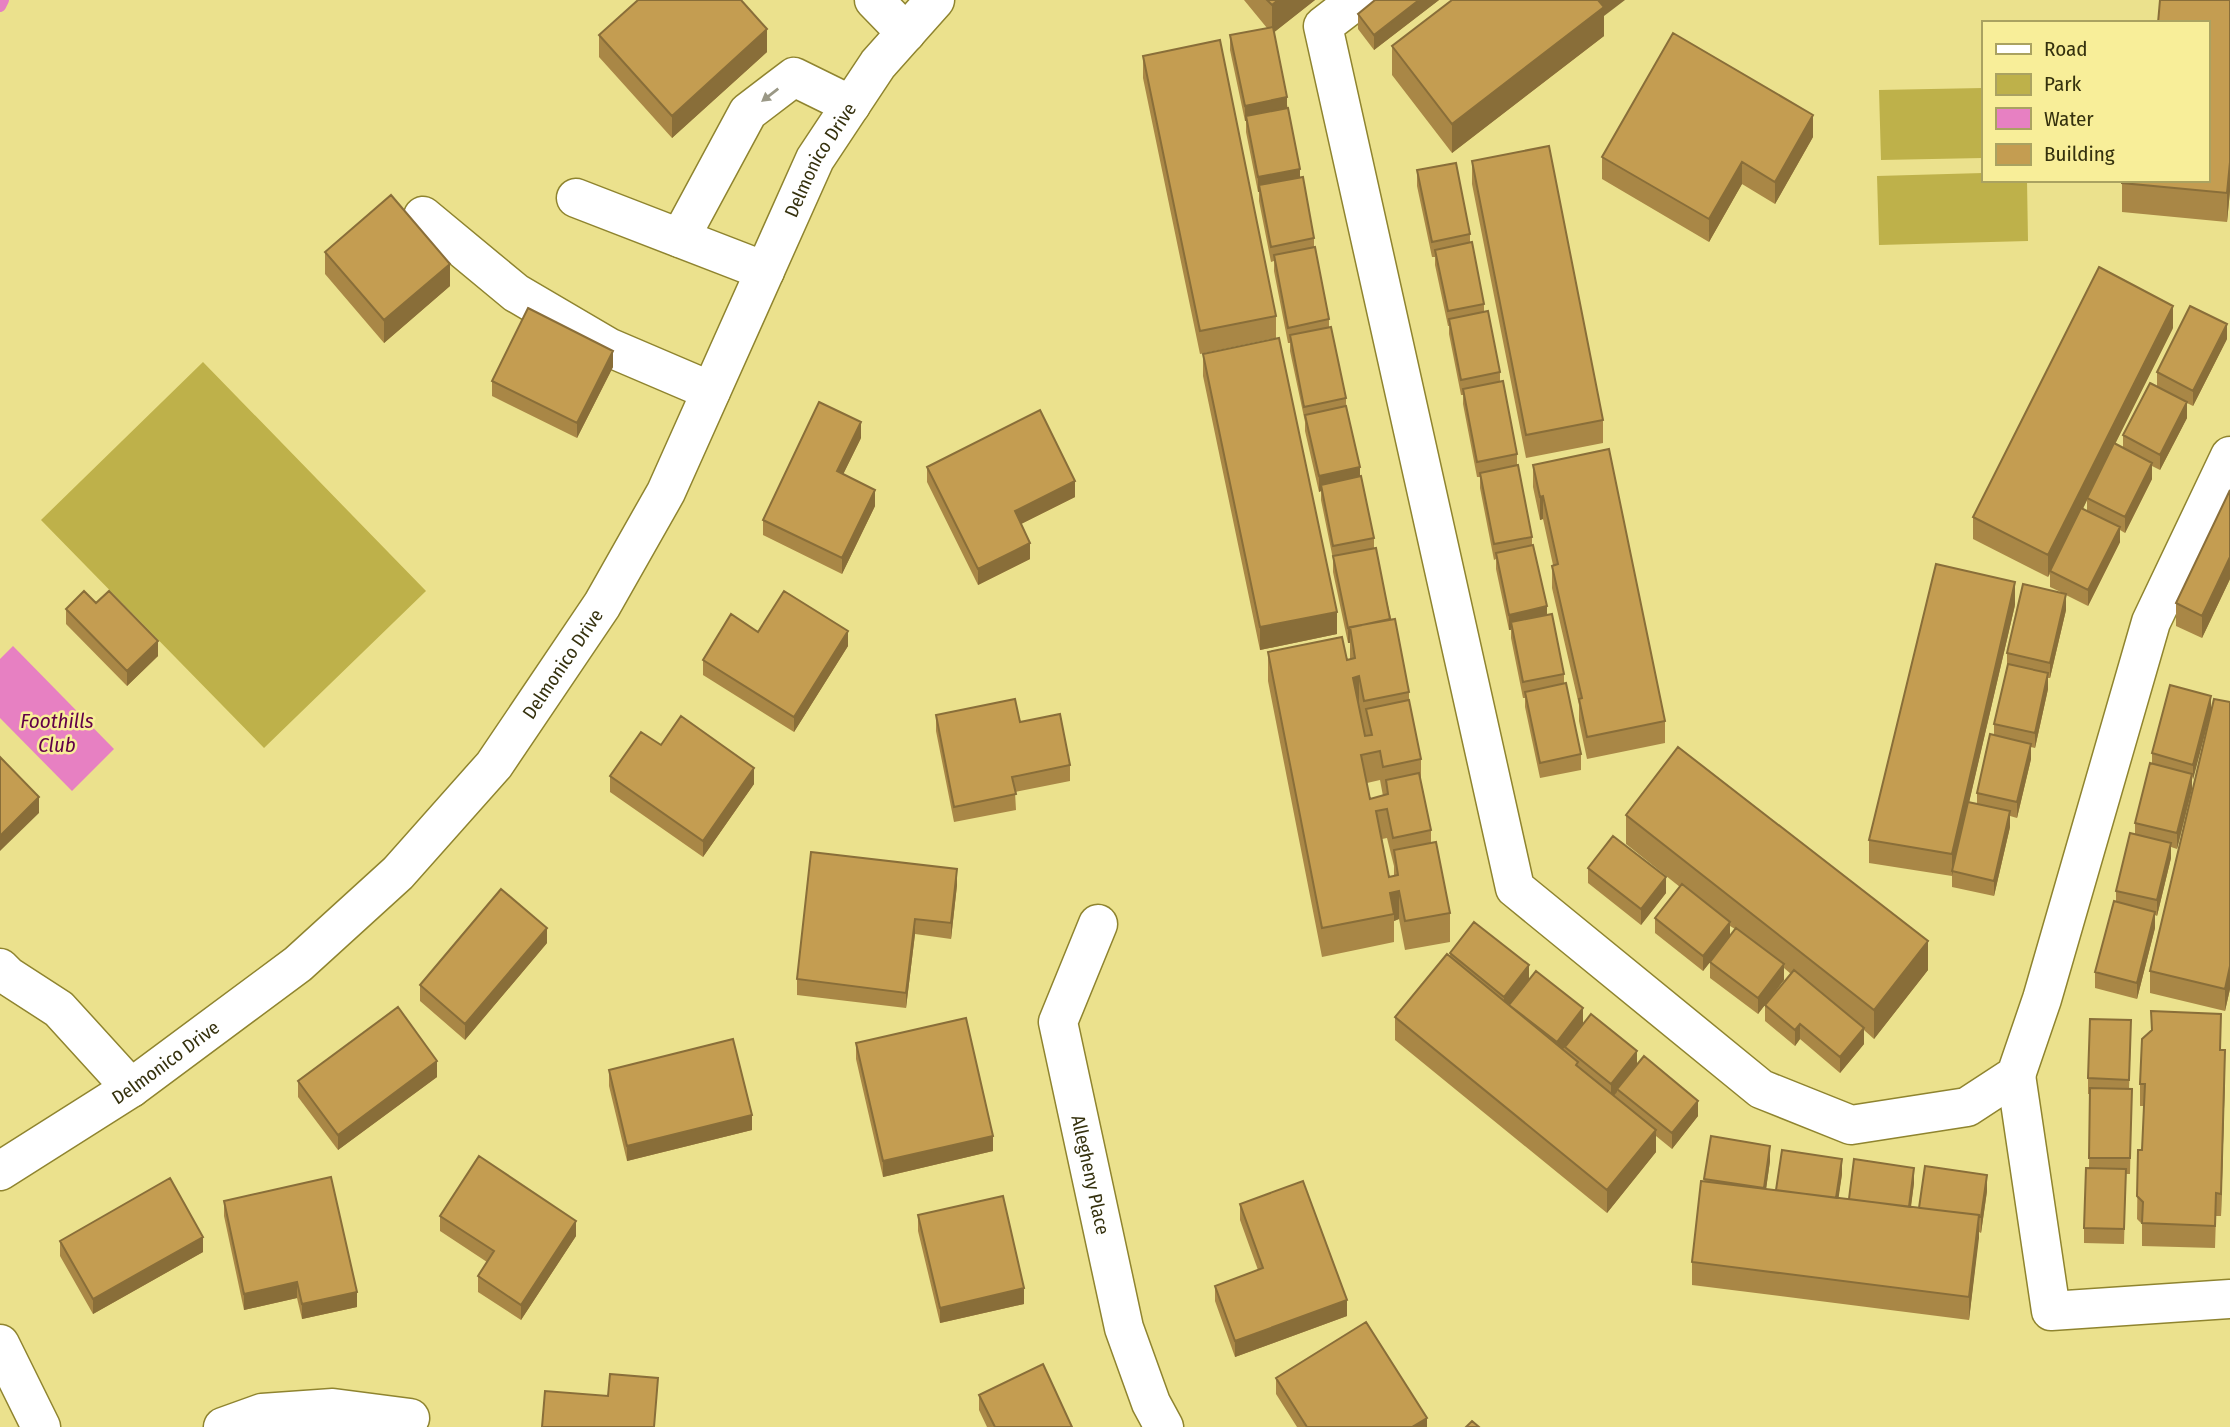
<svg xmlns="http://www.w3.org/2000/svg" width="2230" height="1427" viewBox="0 0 2230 1427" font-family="'Fira Sans Condensed',sans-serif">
<rect width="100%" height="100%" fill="#ebe18d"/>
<path fill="#beb14a" d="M1983 88V158L1881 160 1879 90Z
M1983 173V180H2027L2028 241 1879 245 1877 176Z
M203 362 426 591 264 748 41 520Z"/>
<path fill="#e780c2" d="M13 646 114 749 72 791 0 718V659Z"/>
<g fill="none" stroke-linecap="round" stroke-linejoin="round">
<path stroke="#e780c2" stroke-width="12" d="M0 6 3 0"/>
<g stroke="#8f842f" stroke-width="41">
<g id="minor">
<path d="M874 0 906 33"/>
<path d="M1357 0 1323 26 1515 888 1761 1089 1851 1125 1967 1107 2016 1075 2042 999 2151 622 2230 456"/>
<path d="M576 198 765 271"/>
<path d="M423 216 516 293 608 347 711 391"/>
<path d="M680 238 748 112 794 77 851 105"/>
<path id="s1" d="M1098 924 1058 1022 1124 1328 1151 1403 1164 1427"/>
<path d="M0 968 8 976 59 1009 131 1088"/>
<path d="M2016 1075 2051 1311 2230 1299"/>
<path id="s2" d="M0 1171 131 1088 298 964 398 873 494 765 602 605 666 492 815 159 878 64 935 0"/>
<path d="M0 1344 41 1427"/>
<path d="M223 1427 262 1413 333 1408 410 1418"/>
</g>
</g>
<use href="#minor" stroke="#fff" stroke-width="38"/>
</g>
<path fill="#a98746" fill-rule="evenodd" d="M1244 0H1315L1274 32 1300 177 1314 238V248L1329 319V327L1346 398V406L1360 477 1374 538V548L1409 692V701L1421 759V785L1431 830V843L1450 913V942L1405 950 1399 919 1394 921V942L1322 957 1268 681V652L1347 660 1350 659V643H1348L1333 572V559L1321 500V491L1319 492 1305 431V422L1290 351V343H1288L1274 271V261L1271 262 1259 201V192H1258L1246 132V121H1245L1230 50V35L1267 28ZM1380 780 1383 796 1370 799 1367 783ZM1387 838 1394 866V876L1389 877 1382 839Z
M1375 0H1439L1374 50 1358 29V14Z
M2230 0V191L2227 222 2122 212V180Z
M1604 16V36L1452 153 1392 75V46Z
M599 35 767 52 672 138 599 57Z
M1143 56 1276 316V338L1200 354 1143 78Z
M1813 137 1775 204 1742 184 1709 242 1602 179V157Z
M1472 161 1603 420V443L1526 458 1472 184Z
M1417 170 1470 234V242L1484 304V312L1500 372V382L1517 454V465L1532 537V546L1547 615 1564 674V683L1581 754V770L1540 778 1525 707V698H1523L1511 638V630H1509L1496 569V559L1494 560 1480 488V477H1477L1463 404V395H1461L1449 334V326H1448L1435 265V257H1432L1417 186Z
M325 252 450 286 384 343 325 274Z
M2173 328 2115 444 2123 448V435L2157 387V372L2227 339 2193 406 2187 403V418L2160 470 2152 466V479L2125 533 2120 530V542L2088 606 2066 595V610L2050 678H2048V689L2035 748 2031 747V759L2017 818 2010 816V827L1994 896 1952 887V875V876L1869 863V840L2015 605 1969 802 1977 804V793L1994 735V724L2007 667V653L2065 594 2050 587V574L2048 577 1973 539V517ZM2087 500V511L2083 509Z
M1203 354 1337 634 1260 650 1203 376Z
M613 367 577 438 492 396V381Z
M861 438 843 474 875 506 842 574 763 535V520Z
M1533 465 1665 721V743L1587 759 1579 721V705L1552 588V566L1553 565 1543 519 1540 520 1533 487Z
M927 467 1075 497 1021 524 1030 559 978 585 927 482Z
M2230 490V579L2202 638 2176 626V603Z
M96 603 158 656 127 686 66 624V609Z
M758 632 848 646 794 732 703 675V660Z
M2230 702V989L2225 1011 2150 993V971Z
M2211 711 2192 780V789L2177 849 2171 847V858L2157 916 2155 915V928L2137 999 2095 988V972L2116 902V891L2135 834V823L2152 764V753Z
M936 715 1020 722 1070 765V781L1015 792 1016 810 954 822 936 731Z
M661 745 754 784 703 857 610 792V776Z
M1626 815 1928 970 1874 1039 1864 1030V1044L1840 1073 1800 1039 1795 1046 1765 1021V1005L1791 974 1784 968V980L1758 1014 1710 978V962L1714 957 1703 971 1655 933V918L1680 887 1626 844ZM1730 926 1735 929 1730 936Z
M1588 868 1666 893 1641 925 1588 883Z
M957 885 951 939 915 934 906 1008 797 995V979Z
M547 943 465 1040 420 1001V985Z
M1450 953 1529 979 1583 1023 1637 1065 1698 1116 1672 1149 1656 1136V1152L1607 1213 1395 1040V1017L1450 957Z
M2151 1011 2221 1036V1050L2225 1073 2221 1216H2216L2215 1248 2142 1246V1224L2137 1219 2138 1150H2142L2144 1106H2140V1084L2151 1031Z
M2131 1036 2129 1089H2132L2130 1174H2126L2124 1244 2084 1243V1228L2089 1168 2090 1094H2088V1078Z
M856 1043 993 1151 883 1177 856 1059Z
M609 1070 752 1130 627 1161 609 1086Z
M437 1077 338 1150 298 1097V1081Z
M1711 1136 1770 1161 1766 1189 1776 1190 1842 1174 1838 1198 1849 1199 1914 1183 1911 1207 1919 1208 1987 1191 1981 1233 1979 1232 1969 1320 1692 1285V1262Z
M224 1201 357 1307 302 1319 297 1298 244 1310 224 1216Z
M1240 1204 1347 1316 1235 1357 1215 1301V1286L1258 1270 1240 1220Z
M918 1215 1024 1304 940 1323 918 1231Z
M440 1216 576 1236 521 1320 478 1292V1276L487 1262 440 1231Z
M60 1241 203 1252 93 1314 60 1256Z
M1276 1378 1427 1427H1297L1276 1394Z
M979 1395 1072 1427H987L979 1410Z"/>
<path fill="#896e39" d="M1278 0H1315L1272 34V5Z
M1419 0H1439L1374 50V35Z
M1594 0H1625L1604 16V36L1452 153V124Z
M767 29V52L672 138V116Z
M1287 97V112L1246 116V121H1245V106Z
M1813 115V137L1775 204V182Z
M1742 162V184L1709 242V219Z
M2230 162V191L2227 222V193Z
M1300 169V184L1259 185V192H1258V177Z
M450 264V286L384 343V320Z
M2173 306V328L2088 498H2087V500L2051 572 2050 571 2048 577V555Z
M2227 324V339L2193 406V391Z
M613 351V367L577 438V423Z
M2187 402V418L2160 470V455Z
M861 422V438L837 487V471Z
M2152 463V479L2125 533V517Z
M1360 467V483L1321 485V491L1319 492V476Z
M1075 481V497L1015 527V511Z
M875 490V506L842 574V558Z
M1543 496V519L1540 520V497Z
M2120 527V542L2088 606V590Z
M1030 543V559L978 585V569Z
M2230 557V579L2202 638V616Z
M2015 582V605L1952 876V854Z
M2066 594V610L2050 678V663Z
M1547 606V622H1511V630H1509V615Z
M1337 612V634L1260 650V627Z
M1350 627V643H1348V628Z
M848 631V646L794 732V717Z
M158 641V656L127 686V671Z
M2048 673V689L2035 748V733Z
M1359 676V705L1353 678Z
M2211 696V711L2193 780V765Z
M2031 744V759L2017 818V802Z
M754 768V784L703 857V841Z
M2192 774V789L2177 849V833Z
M39 797V813L0 851V836Z
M2010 811V827L1994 896V881Z
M2171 843V858L2157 916V900Z
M957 869V885L951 939V923Z
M1666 877V893L1641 925V909Z
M1399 891V919L1394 921V914L1390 893Z
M2155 912V928L2137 999V983Z
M915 919V934L906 1008V993Z
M1730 922V937L1703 971V956Z
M547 928V943L465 1040V1024Z
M1928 941V970L1874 1039V1010Z
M1784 964V980L1758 1014V998Z
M1529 965V981L1504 1012V997Z
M2230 966V989L2225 1011V989Z
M1583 1008V1023L1557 1057V1042Z
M1800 1024V1039L1795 1046V1030Z
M1864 1028V1044L1840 1073V1057Z
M2225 1050V1073L2221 1216V1194Z
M1637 1051V1067L1617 1089V1092L1611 1099V1084Z
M437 1061V1077L338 1150V1135Z
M1698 1101V1116L1672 1149V1133Z
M752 1115V1130L627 1161V1146Z
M1656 1130V1152L1607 1213V1190Z
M993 1136V1151L883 1177V1161Z
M1770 1146V1161L1764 1204V1188Z
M1842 1159V1174L1836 1216V1201Z
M1914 1168V1183L1908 1227V1211Z
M1987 1175V1191L1981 1233V1217Z
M1979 1215V1238L1969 1320V1297Z
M576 1221V1236L521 1320V1305Z
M203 1237V1252L93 1314V1299Z
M297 1282V1298L244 1310V1294Z
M1024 1288V1304L940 1323V1308Z
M357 1292V1307L302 1319V1304Z
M1347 1300V1316L1235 1357V1341Z
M1427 1418V1427H1412Z"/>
<path fill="#c49d51" stroke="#896e39" stroke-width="2" d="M638 0H741L767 29 672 116 599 35Z
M1267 0H1278L1272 5Z
M1375 0H1419L1374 35 1358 14Z
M1452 0H1598L1604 7 1452 124 1392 46Z
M2160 0H2230V162L2227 193 2122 183V180H2207V23H2158Z
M1273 27 1287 97 1245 106 1230 35Z
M1673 33 1813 115 1775 182 1742 162 1709 219 1602 157Z
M1220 40 1276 316 1200 331 1143 56Z
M1288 108 1300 169 1258 177 1246 116Z
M1549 146 1603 420 1526 435 1472 161Z
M1456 163 1470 234 1432 242 1417 170Z
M1303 177 1314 238 1271 247 1259 185Z
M391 195 450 264 384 320 325 252Z
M1472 242 1484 304 1448 311 1435 250Z
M1315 247 1329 319 1288 328 1274 255Z
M2099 267 2173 306 2048 555 1973 517Z
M2190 306 2227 324 2193 391 2157 372Z
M528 308 613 351 577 423 492 381Z
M1488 311 1500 372 1461 380 1449 319Z
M1331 327 1346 398 1304 407 1290 335Z
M1279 338 1337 612 1260 627 1203 354Z
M1503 381 1517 454 1477 462 1463 389Z
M2150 383 2187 402 2160 455 2123 435Z
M819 402 861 422 837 471 875 490 842 558 763 520Z
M1346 406 1360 467 1319 476 1305 415Z
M1040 410 1075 481 1015 511 1030 543 978 569 927 467Z
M2114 443 2152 463 2125 517 2087 498Z
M1609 449 1665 721 1587 737 1579 699 1582 698 1552 566 1558 564 1543 496 1540 497 1533 465Z
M1518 465 1532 537 1494 544 1480 473Z
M1361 476 1374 538 1333 546 1321 485Z
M2230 490V557L2202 616 2176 603Z
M2081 508 2120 527 2088 590 2050 571Z
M1533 545 1547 606 1509 615 1496 553Z
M1376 548 1390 619 1348 628 1333 556Z
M1936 564 2015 582 1952 854 1869 840Z
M2023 584 2066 594 2050 663 2007 653Z
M84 591 96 603 109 591 158 641 127 671 66 609Z
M784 591 848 631 794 717 703 660 731 614 758 632Z
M1552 614 1564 674 1523 682 1511 622Z
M1395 619 1409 692 1364 701 1359 676 1353 678 1365 736 1372 735 1366 709 1409 700 1421 759 1383 767 1380 751 1361 755 1370 799 1388 794 1386 780 1419 773 1431 830 1393 838 1387 809 1376 811 1389 877 1398 875 1394 850 1436 842 1450 913 1405 921 1399 891 1390 893 1394 914 1322 928 1268 652 1342 637 1347 660 1355 658 1350 627Z
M2008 664 2048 673 2035 733 1994 724Z
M1566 683 1581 754 1540 763 1525 692Z
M2170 685 2211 696 2193 765 2152 753Z
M1015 699 1020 722 1060 714 1070 765 1012 777 1016 794 954 807 936 715Z
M2214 699 2230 702V966L2225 989 2150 971Z
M681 716 754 768 703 841 610 776 641 732 661 745Z
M1990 734 2031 744 2017 802 1977 793Z
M1678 747 1928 941 1874 1010 1626 815Z
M0 757 39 797 0 836Z
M2150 763 2192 774 2177 833 2135 823Z
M1968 802 2010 811 1994 881 1952 871Z
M2130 833 2171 843 2157 900 2116 891Z
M1613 836 1666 877 1641 909 1588 868Z
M811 852 957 869 951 923 915 919 906 993 797 979Z
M1682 884 1730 922 1703 956 1655 918Z
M501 889 547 928 465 1024 420 985Z
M2114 901 2155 912 2137 983 2095 972Z
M1474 922 1529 965 1504 997 1450 953Z
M1736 928 1784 964 1758 998 1710 962Z
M1447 954 1578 1062 1576 1065 1656 1130 1607 1190 1395 1017Z
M1794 970 1864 1028 1840 1057 1800 1024 1795 1030 1765 1005Z
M1536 971 1583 1008 1557 1042 1509 1005Z
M398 1007 437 1061 338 1135 298 1081Z
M2151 1011 2221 1014 2220 1050H2225L2221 1194 2216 1193 2215 1226 2142 1223 2143 1202 2137 1196 2138 1150H2142L2145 1084H2140L2142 1039 2152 1030Z
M1591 1014 1637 1051 1611 1084 1565 1047Z
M966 1018 993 1136 883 1161 856 1043Z
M2090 1019 2131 1020 2129 1080 2088 1078Z
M733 1039 752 1115 627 1146 609 1070Z
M1644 1056 1698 1101 1672 1133 1617 1089Z
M2090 1088 2132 1089 2130 1158H2089Z
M1711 1136 1770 1146 1764 1188 1704 1179Z
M1782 1150 1842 1159 1836 1198 1776 1190Z
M479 1156 576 1221 521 1305 478 1276 494 1251 440 1216Z
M1854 1159 1914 1168 1909 1207 1849 1199Z
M1925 1166 1987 1175 1981 1217H1979V1215L1919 1208Z
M2086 1168 2126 1169 2124 1229 2084 1228Z
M331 1177 357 1292 302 1304 297 1282 244 1294 224 1201Z
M170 1178 203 1237 93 1299 60 1241Z
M1303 1181 1347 1300 1235 1341 1215 1286 1263 1268 1240 1204Z
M1701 1181 1979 1215 1969 1297 1692 1262Z
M1003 1196 1024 1288 940 1308 918 1215Z
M1366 1322 1427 1418 1412 1427H1307L1276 1378Z
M1043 1364 1072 1427H995L979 1395Z
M610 1374 658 1378 654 1427H542L545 1391 608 1396Z
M1472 1421 1479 1427H1466Z"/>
<defs><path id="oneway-solid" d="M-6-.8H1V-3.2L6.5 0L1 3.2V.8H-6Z" transform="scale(1.75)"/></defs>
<use fill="#9a9886" href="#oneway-solid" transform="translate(770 95) rotate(142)"/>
<g text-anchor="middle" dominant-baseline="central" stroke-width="5" stroke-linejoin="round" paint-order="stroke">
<g font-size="19" fill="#35310e" stroke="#f8ee99">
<text stroke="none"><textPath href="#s2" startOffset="1332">Delmonico Drive</textPath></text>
<text stroke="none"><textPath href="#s2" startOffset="765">Delmonico Drive</textPath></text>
<text stroke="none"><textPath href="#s2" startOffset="198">Delmonico Drive</textPath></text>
<text stroke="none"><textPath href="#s1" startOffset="262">Allegheny Place</textPath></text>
</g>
<g font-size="21" font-style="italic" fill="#610049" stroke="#f8ee99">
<text x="57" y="721">Foothills<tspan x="57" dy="24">Club</tspan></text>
</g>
</g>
<rect x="1982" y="21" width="228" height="161" fill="#f8ee99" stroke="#aaa261" stroke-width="2"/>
<rect x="1996" y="44" width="35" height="10" fill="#ffffff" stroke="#aaa261" stroke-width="2"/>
<text x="2044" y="56" font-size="21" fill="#35310e">Road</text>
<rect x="1996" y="74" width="35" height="21" fill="#beb14a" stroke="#aaa261" stroke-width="2"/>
<text x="2044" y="91" font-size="21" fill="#35310e">Park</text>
<rect x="1996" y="108" width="35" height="21" fill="#e780c2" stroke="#aaa261" stroke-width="2"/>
<text x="2044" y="126" font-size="21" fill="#35310e">Water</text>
<rect x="1996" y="144" width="35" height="21" fill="#c49d51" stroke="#aaa261" stroke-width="2"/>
<text x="2044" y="161" font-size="21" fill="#35310e">Building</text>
</svg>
